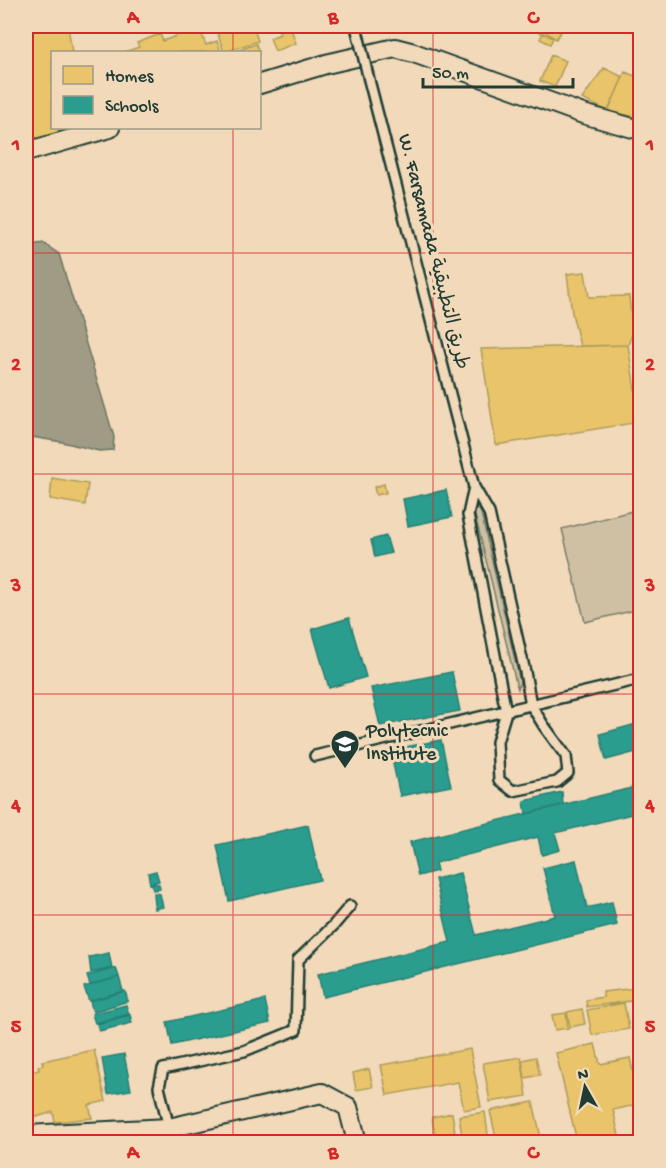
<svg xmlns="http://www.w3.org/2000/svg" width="666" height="1168" viewBox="0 0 666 1168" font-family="'Gochi Hand','Playpen Sans Arabic',sans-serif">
<rect width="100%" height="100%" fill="#f2d9b9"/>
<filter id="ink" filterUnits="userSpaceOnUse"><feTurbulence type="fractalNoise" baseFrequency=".0167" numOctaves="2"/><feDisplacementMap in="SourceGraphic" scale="12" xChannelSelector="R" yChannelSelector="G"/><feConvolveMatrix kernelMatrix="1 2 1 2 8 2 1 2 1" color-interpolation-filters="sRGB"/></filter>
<g filter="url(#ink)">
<path fill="#d0c0a3" stroke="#787e6c" stroke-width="1.5" d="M476 505 481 513 520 682 518 689 516 683 475 515Z
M640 509V609L585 622 562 529Z"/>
<path fill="#9f9b84" stroke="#6c7564" stroke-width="1.5" d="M43 243 59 254 114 437 113 450 99 451 62 442 26 436V246Z"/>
<path fill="#e9c46a" stroke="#ac9c5a" stroke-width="1.5" d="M26 26H68L72 52H52V128H82L83 132 33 139 30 124H26Z
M215 26H253L258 41 224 52Z
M277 26H290L296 43 275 51 270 38 280 34Z
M531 26H565L556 39 543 30 541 33Z
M199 27 206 45 217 41 221 52H124L139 47 137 43 160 34 163 41Z
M543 33 553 38 550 44 540 39Z
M256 44 259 52H234Z
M551 55 566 61 555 87 540 81Z
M604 68 623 77 608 111 582 99Z
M625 72 640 78V118L608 111Z
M640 184V243L634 185Z
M585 272 589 297 629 296 633 332 628 345 580 346 572 313 567 274Z
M628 345 640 422 496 445 481 349Z
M52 478 88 484 85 505 50 499Z
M384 484 386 493 376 495 374 487Z
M636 988 638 1000 587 1007 586 1000 603 997V992Z
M624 1003 629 1029 592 1035 587 1010Z
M636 1003H640V1017H638Z
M582 1009 585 1024 570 1027 567 1012Z
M566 1013 568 1028 555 1030 552 1015Z
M595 1044 600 1064 630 1058 640 1104 613 1110 620 1140 608 1142H577L556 1053Z
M470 1049 481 1107 464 1110 458 1082 387 1095 381 1065Z
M94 1050 106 1101 89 1105 92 1118 55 1122 53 1112 33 1118 26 1082V1073L39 1070 38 1066 43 1065 42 1061Z
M521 1057 527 1096 490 1102 483 1063Z
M536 1057 540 1075 525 1078 522 1060Z
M369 1069 373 1087 356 1090 353 1073Z
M533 1102 542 1142H497L490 1111Z
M485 1112 489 1142H463L459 1116Z
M452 1113 455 1132 435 1136 432 1117Z
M291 1137 292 1142H265Z"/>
<path fill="#2a9d8f" stroke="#278074" stroke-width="1.5" d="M446 490 452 517 408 526 403 499Z
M386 536 391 553 375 557 371 540Z
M349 618 366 677 329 688 312 629Z
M452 672 460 711 380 726 371 688Z
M640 723V751L606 760 600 734Z
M441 740 451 786 400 796 390 750Z
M640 786V812L555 833 560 850 542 855 538 837 435 863 437 871 418 876 410 842Z
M562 792 563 805 526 814 524 801Z
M308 825 320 880 229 901 217 845Z
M576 860 587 908 612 902 617 925 323 997 318 974 450 942 435 879 460 873 476 935 555 916 543 868Z
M156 871 159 881 150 884 148 873Z
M151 884H159L160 889 153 890Z
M154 893 160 894 163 907 155 909Z
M109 953 112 968 91 973 89 957Z
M116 968 119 977 90 985 87 976Z
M119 977 123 991 89 1001 84 987Z
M125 991 128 1001 93 1012 90 1001Z
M265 1000 270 1023 172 1045 167 1022Z
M126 1005 129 1014 95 1023 92 1014Z
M130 1015 132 1023 99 1031 97 1024Z
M124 1054 131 1090 108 1094 102 1058Z"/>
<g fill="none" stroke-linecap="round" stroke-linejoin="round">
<g stroke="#1f3d34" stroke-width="14">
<path id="lane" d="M369 80 474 487 489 513 525 672 531 705 544 726 566 756 568 773 557 782 513 791 499 780 497 742 506 712 468 515 474 487
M315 756 640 679
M169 1128 159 1087 163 1069 244 1051 296 1030 298 960 333 926 350 906"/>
</g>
<g stroke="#1f3d34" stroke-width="22">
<path id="street" d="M260 84 326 64 395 48 414 53 583 114 640 130
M26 152 110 128
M26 1135 169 1128 322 1093 348 1107 357 1142"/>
</g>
<use href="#lane" stroke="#f2d9b9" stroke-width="9"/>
<use href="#street" stroke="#f2d9b9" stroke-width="18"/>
<g stroke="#1f3d34" stroke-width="14" stroke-linecap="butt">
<path id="lane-bridge" d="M356 26 369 80"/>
</g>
<use href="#lane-bridge" stroke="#f2d9b9" stroke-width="9"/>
</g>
</g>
<path fill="none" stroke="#d62828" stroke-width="1.5" stroke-opacity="0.55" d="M233 26V52M433 26V1142M233 128V1142M26 253H640M26 474H640M26 694H640M26 915H640"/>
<defs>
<g id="school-pin" transform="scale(1.5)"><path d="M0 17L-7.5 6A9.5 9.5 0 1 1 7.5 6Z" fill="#1f3d34" stroke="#f2d9b9"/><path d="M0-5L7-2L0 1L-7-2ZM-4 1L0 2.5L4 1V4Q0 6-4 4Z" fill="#fff"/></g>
</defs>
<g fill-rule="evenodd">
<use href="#school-pin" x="345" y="744"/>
</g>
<g text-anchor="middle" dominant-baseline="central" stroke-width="6" stroke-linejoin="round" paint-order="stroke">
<g font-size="20" fill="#1f3d34" stroke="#f2d9b9">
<text transform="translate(432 252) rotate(76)">W. Farsamada طريق التطبيقية</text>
</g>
<g font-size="20" fill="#1f3d34" stroke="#f2d9b9" text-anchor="start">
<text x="366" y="732">Polytecnic<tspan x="366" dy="23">Institute</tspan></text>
</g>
</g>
<rect width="666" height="1168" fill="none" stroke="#f2d9b9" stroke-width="66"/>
<rect x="51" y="51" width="210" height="78" fill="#f2d9b9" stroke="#9e9b84" stroke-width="1.5"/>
<rect x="63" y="66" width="30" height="18" fill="#e9c46a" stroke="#9e9b84" stroke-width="1.5"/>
<text x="105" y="81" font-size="18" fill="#1f3d34">Homes</text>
<rect x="63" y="96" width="30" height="18" fill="#2a9d8f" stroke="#9e9b84" stroke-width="1.5"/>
<text x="105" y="111" font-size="18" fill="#1f3d34">Schools</text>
<g transform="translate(585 1087) rotate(351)" stroke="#f2d9b9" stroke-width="4.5" paint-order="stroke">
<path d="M0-4.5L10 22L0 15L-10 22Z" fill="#1f3d34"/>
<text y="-9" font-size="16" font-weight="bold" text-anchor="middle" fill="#1f3d34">N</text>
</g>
<path d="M423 78v9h150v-9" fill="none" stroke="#1f3d34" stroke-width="3"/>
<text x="432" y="78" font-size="18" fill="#1f3d34" stroke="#f2d9b9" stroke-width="4.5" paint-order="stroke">50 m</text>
<rect x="33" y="33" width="600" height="1102" fill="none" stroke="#d62828" stroke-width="2"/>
<g font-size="20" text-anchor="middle" font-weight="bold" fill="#d62828">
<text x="133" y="23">A</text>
<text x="333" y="23">B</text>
<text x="533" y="23">C</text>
<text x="16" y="150">1</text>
<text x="650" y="150">1</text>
<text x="16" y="370">2</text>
<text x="650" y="370">2</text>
<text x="16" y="591">3</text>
<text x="650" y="591">3</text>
<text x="16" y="811">4</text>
<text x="650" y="811">4</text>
<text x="16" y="1032">5</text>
<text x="650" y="1032">5</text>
<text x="133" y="1158">A</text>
<text x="333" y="1158">B</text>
<text x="533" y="1158">C</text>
</g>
</svg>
